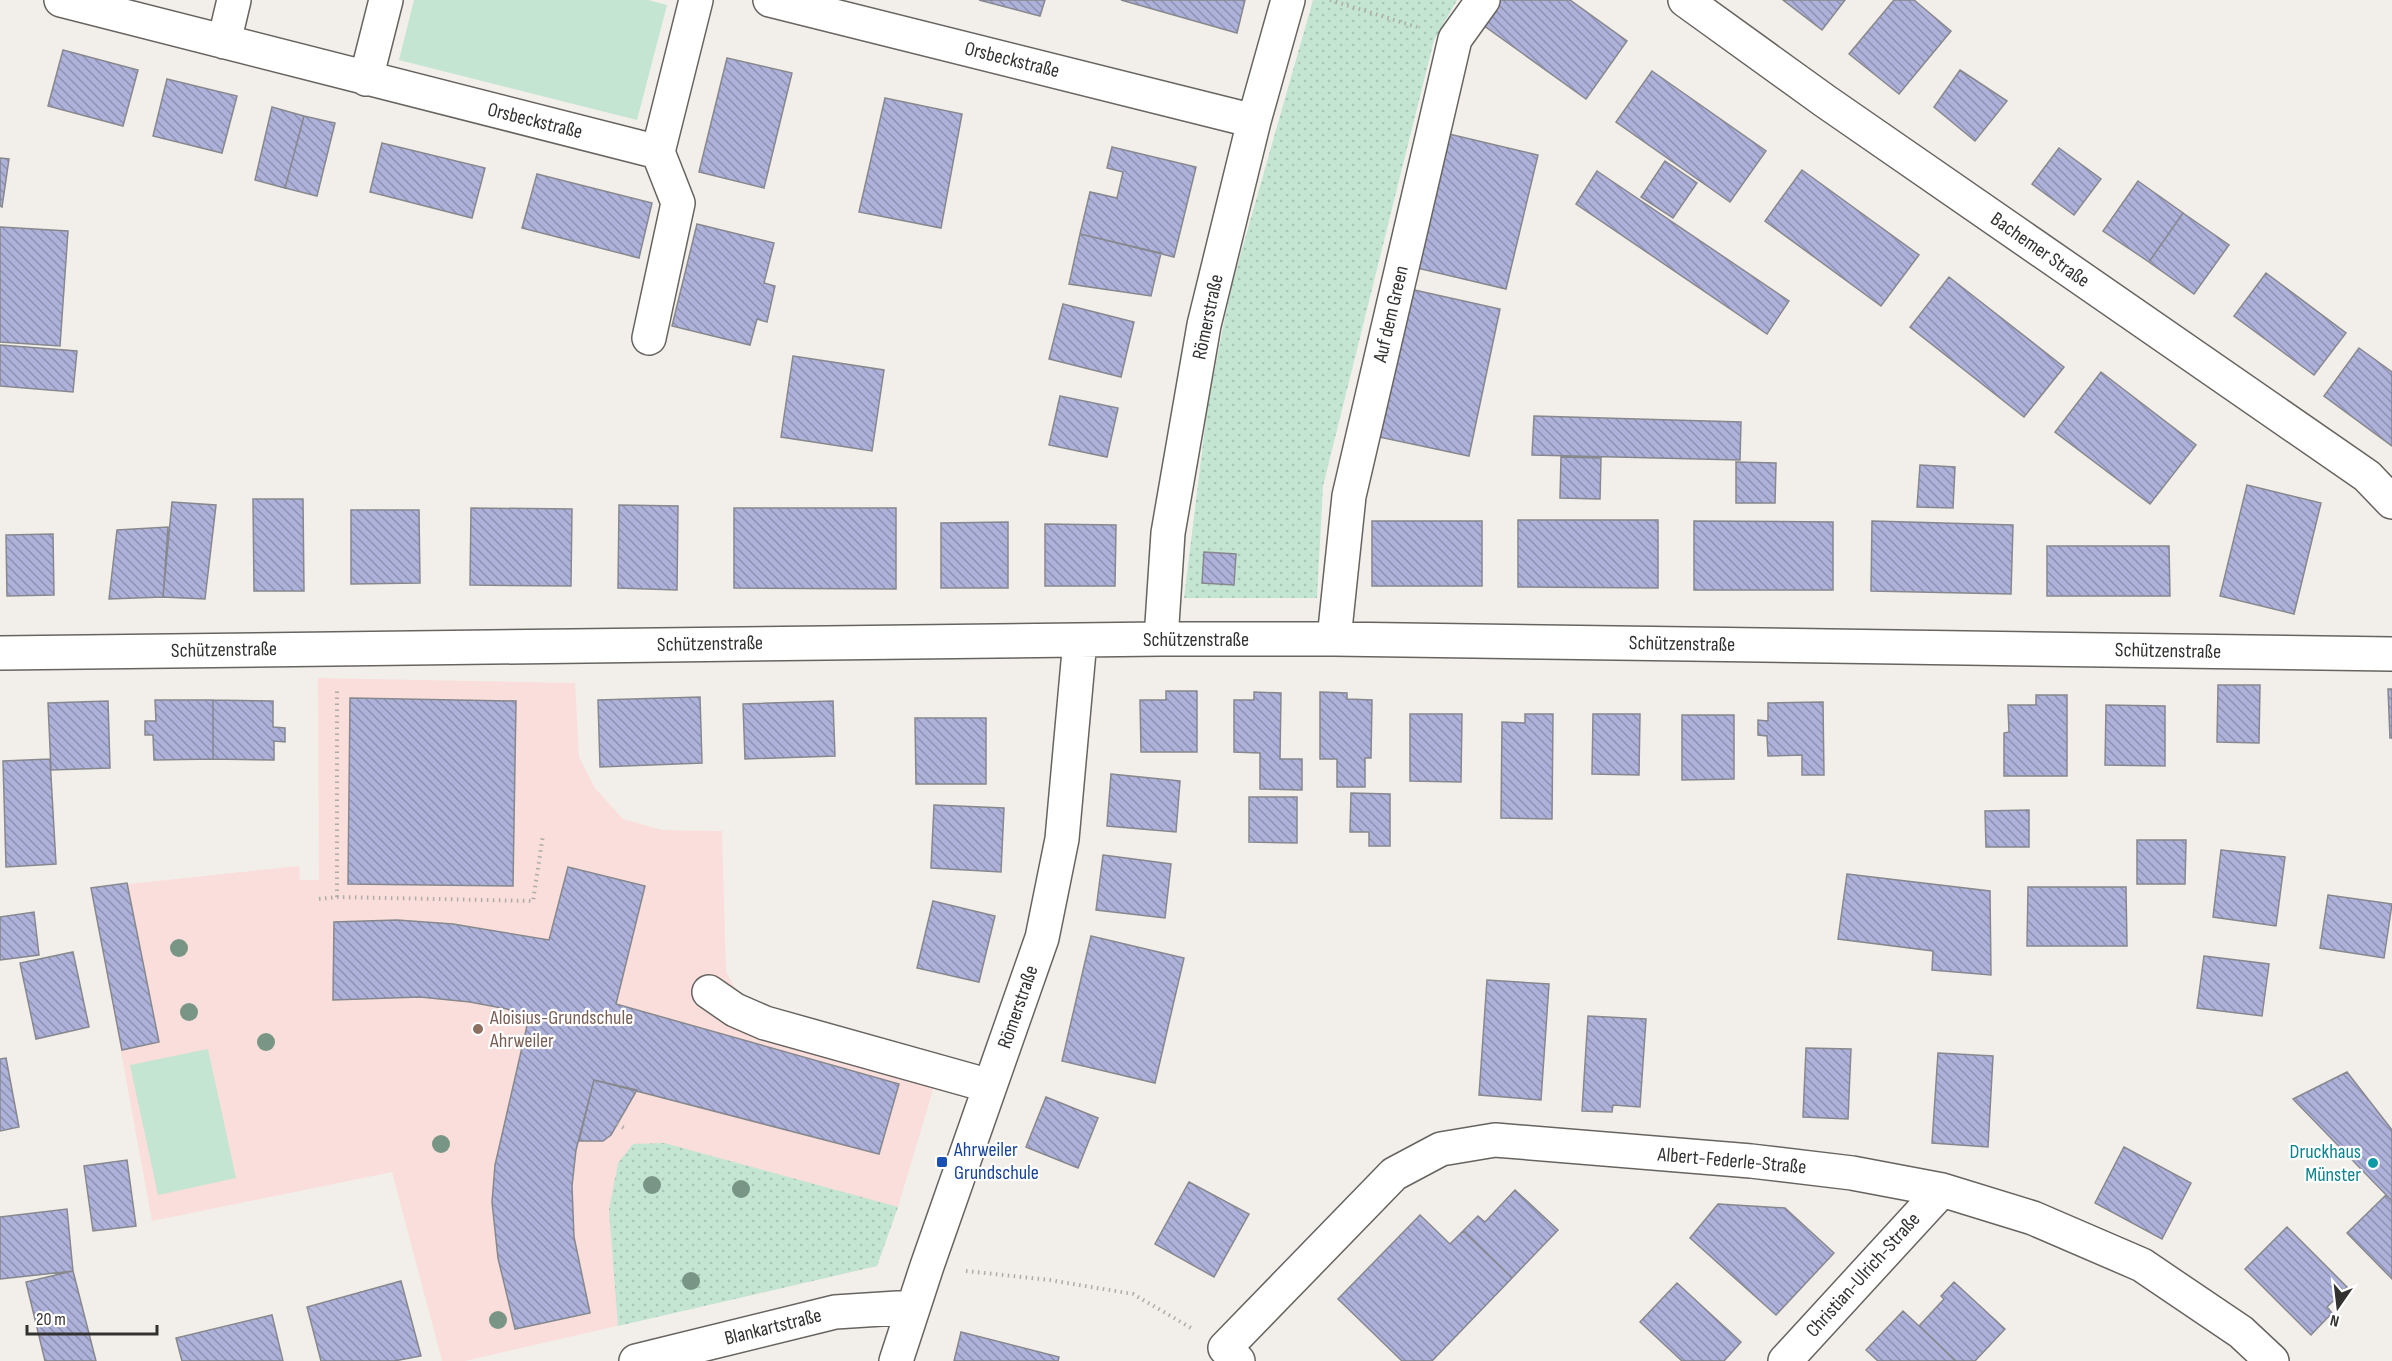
<svg xmlns="http://www.w3.org/2000/svg" width="2392" height="1361" viewBox="0 0 2392 1361" font-family="'Sofia Sans Condensed',sans-serif">
<defs>
<pattern id="grass-dots" width="8" height="8" patternUnits="userSpaceOnUse" patternTransform="scale(1.5)"><rect width="8" height="8" fill="#c3e5d2"/><path d="M2 2h.1M6 6h.1" fill="none" stroke="#a8c5b5" stroke-width="1.8" stroke-linecap="round"/></pattern>
<pattern id="building-back-hatch" width="6" height="6" patternUnits="userSpaceOnUse" patternTransform="scale(1.5)"><rect width="6" height="6" fill="#aeb2db"/><path d="M-1 5l2 2M0 0l6 6M5-1l2 2" fill="none" stroke="#8e91b2"/></pattern>
</defs>
<rect width="100%" height="100%" fill="#f2efea"/>
<path fill="#f9dedb" d="M318 678 575 683 579 757 595 788 623 819 662 830 722 831 726 972 736 990 768 1007 942 1060 898 1207 877 1266 465 1361H442L392 1172 152 1221 91 888 299 866 300 880H319Z"/>
<path fill="url(#grass-dots)" d="M1313 0H1457L1434 40 1323 486 1317 598H1184L1208 403 1231 288Z
M664 1143 898 1207 877 1266 618 1326 609 1210 618 1163 633 1144Z"/>
<path fill="#c3e5d2" d="M414 0H648L667 5 637 120 399 60Z
M208 1049 236 1178 158 1195 130 1065Z"/>
<path fill="url(#building-back-hatch)" stroke="#87888d" stroke-width="1.5" d="M979 0H1045L1040 16Z
M1121 0H1245L1237 33Z
M1490 0H1570L1627 41 1586 99 1476 20Z
M1783 0H1845L1822 30Z
M1894 0H1914L1951 31 1899 94 1849 54Z
M63 50 138 70 123 126 48 106Z
M727 58 792 73 764 188 699 172Z
M1960 70 2007 101 1975 141 1934 107Z
M1652 71 1766 151 1730 202 1616 122Z
M167 79 237 96 222 153 153 136Z
M885 98 962 114 941 228 859 212Z
M272 107 304 116 285 188 255 180Z
M304 116 335 123 317 196 285 188Z
M1449 134 1538 155 1506 289 1417 268Z
M382 143 485 168 472 218 370 192Z
M1112 147 1196 167 1174 257 1080 234 1090 192 1117 198 1123 172 1107 168Z
M2059 148 2101 179 2074 215 2032 184Z
M0 158 9 159 2 207 0 206Z
M1665 161 1697 183 1673 218 1641 197Z
M1802 170 1919 255 1881 306 1765 221Z
M1597 171 1789 301 1767 334 1576 204Z
M537 174 652 203 639 258 522 228Z
M2138 181 2183 213 2149 262 2103 231Z
M2183 213 2229 245 2194 294 2149 262Z
M697 224 774 243 764 283 775 286 767 322 757 319 750 345 672 326Z
M0 227 68 231 60 346 0 342Z
M1080 234 1161 253 1151 296 1069 284Z
M2266 273 2346 333 2314 375 2234 316Z
M1949 277 2064 367 2024 417 1910 327Z
M1410 289 1500 309 1469 456 1379 437Z
M1063 304 1134 322 1121 377 1049 359Z
M0 345 77 351 73 392 0 386Z
M2359 348 2392 372V446L2324 396Z
M793 356 884 370 872 451 781 437Z
M2101 372 2196 445 2150 504 2055 432Z
M1060 396 1118 408 1107 457 1049 445Z
M1534 416 1741 422 1740 460 1532 455Z
M1561 457 1601 458 1600 499 1560 498Z
M1736 462 1776 463 1775 503H1736Z
M1920 465 1955 467 1953 508 1917 507Z
M2247 485 2321 503 2294 614 2220 596Z
M253 499H303L304 591H254Z
M172 502 216 505 205 599 163 597Z
M619 505 678 506 677 590 618 588Z
M471 508 572 509 571 586 470 585Z
M734 508H896V589L734 588Z
M351 510H419L420 583 351 584Z
M1518 520H1658V588L1518 587Z
M1372 521H1482V586H1372Z
M1694 521 1833 522V590H1694Z
M1872 521 2013 525 2011 594 1871 591Z
M1008 522V588H941V523Z
M1045 524 1116 525 1115 586H1045Z
M168 527 163 597 109 599 117 530Z
M53 534 54 595 7 596 6 535Z
M2047 546H2169L2170 596H2047Z
M1204 552 1236 554 1234 585 1202 583Z
M2218 685H2260L2259 743 2217 742Z
M2388 689H2392V738H2390Z
M1166 691H1197V752H1141L1140 700H1166Z
M1254 692 1281 693 1280 759H1302V790L1260 789V753L1234 752V700H1254Z
M1320 692 1347 693V699L1372 700 1371 758H1365V787H1337V759H1320Z
M2036 695H2067V776H2004V733L2009 732 2008 705H2036Z
M700 697 702 763 600 767 598 700Z
M350 698 516 701 513 886 348 884Z
M155 700H213V759L154 760 153 735H145V721H156Z
M213 700 273 701V727L285 728V742L274 741V760L213 759Z
M108 701 110 768 51 770 48 703Z
M833 701 835 756 745 759 743 704Z
M1823 702 1824 775H1802V755L1768 756 1767 736 1758 735V720L1768 721V703Z
M2106 705 2165 706V766L2105 765Z
M1410 714H1462L1461 782 1410 781Z
M1525 714H1553L1552 819 1501 818 1502 722 1525 723Z
M1593 714H1640L1639 775 1592 774Z
M1682 715H1734V779L1682 780Z
M915 718H986V784H916Z
M50 759 56 864 6 867 3 761Z
M1111 774 1180 781 1176 832 1107 826Z
M1351 793 1390 794V846H1369V832H1350Z
M1249 797H1297V843L1249 842Z
M934 805 1004 808 1001 872 931 868Z
M2029 810V847H1986L1985 811Z
M2137 840H2186L2185 884H2137Z
M2221 850 2285 857 2276 926 2213 917Z
M1103 855 1171 864 1165 918 1096 910Z
M568 867 645 886 616 1004 899 1084 879 1154 594 1080 576 1150 572 1186 574 1237 590 1313 515 1329 498 1258 492 1202 495 1165 529 1017 507 1009 470 1002 420 997 333 1000 334 922 397 920 453 924 549 940Z
M1847 874 1990 891 1991 975 1932 970 1933 951 1838 939Z
M127 883 159 1042 122 1050 91 888Z
M2028 887H2126L2127 946H2027Z
M2328 895 2392 904 2384 958 2320 948Z
M933 901 995 916 979 982 917 968Z
M34 912 39 955 0 960V917Z
M1091 936 1184 958 1155 1083 1062 1061Z
M73 952 89 1027 36 1039 20 963Z
M2204 956 2269 964 2262 1016 2197 1008Z
M1487 980 1549 984 1541 1100 1479 1095Z
M1588 1016 1646 1019 1640 1107 1613 1105 1612 1112 1582 1111Z
M1806 1048 1851 1049 1848 1119 1803 1117Z
M1938 1053 1993 1056 1988 1147 1932 1143Z
M6 1058 19 1127 0 1131V1059Z
M2347 1072 2392 1130V1201L2293 1099Z
M594 1080 637 1090 611 1135 603 1141H579Z
M1046 1097 1098 1118 1078 1168 1026 1147Z
M2124 1147 2191 1183 2162 1239 2095 1203Z
M127 1160 136 1226 93 1231 84 1166Z
M1189 1182 1249 1214 1214 1277 1155 1244Z
M1515 1190 1558 1230 1512 1278 1463 1231 1478 1216 1485 1222Z
M2386 1195 2392 1201V1279L2347 1233Z
M1718 1204 1785 1208 1834 1253 1776 1315 1690 1238Z
M67 1209 73 1271 0 1279V1217Z
M1420 1215 1450 1244 1463 1231 1512 1278 1432 1361H1402L1338 1299Z
M2287 1227 2347 1287 2327 1307 2332 1313 2311 1335 2245 1269Z
M73 1271 96 1361H45L26 1282Z
M401 1281 421 1356 394 1361H321L307 1307Z
M1954 1282 2005 1329 1975 1361H1956L1919 1326 1944 1299 1941 1296Z
M1677 1283 1741 1342 1724 1361H1682L1640 1322Z
M1903 1311 1919 1326 1956 1361H1878L1866 1350Z
M272 1315 283 1361H182L176 1338Z
M961 1332 1059 1357 1058 1361H954Z"/>
<g fill="none" stroke-linecap="round" stroke-linejoin="round">
<g stroke="#676460" stroke-width="36">
<path id="minor" d="M61 0 658 152 696 0
M770 0 1254 121
M1685 0 1825 101 2367 476 2392 502
M224 42 234 0
M366 79 386 0
M649 338 678 203 658 152
M1161 639 1168 533 1204 325 1254 121 1288 0
M1334 639 1349 496 1455 39 1483 0
M0 653 1161 639H1334L2392 654
M709 992 735 1010 765 1023 990 1086
M636 1361 835 1312 913 1307
M896 1361 927 1266 1042 938 1062 839 1080 640
M1238 1361 1225 1348 1394 1174 1441 1149 1495 1140 1751 1161 1852 1173 1942 1190 2033 1218 2142 1265 2241 1332 2272 1361
M1785 1361 1942 1190"/>
</g>
<path stroke="#aeaca8" stroke-width="4" stroke-dasharray="1.5 4.5" stroke-linecap="butt" d="M1330 0 1417 27
M337 897V688
M319 899 337 897 533 901 543 835
M617 1124 626 1129
M966 1271 1050 1280 1133 1294 1193 1329"/>
<use href="#minor" stroke="#fff" stroke-width="33"/>
</g>
<g fill="#789586">
<circle cx="179" cy="948" r="9"/>
<circle cx="189" cy="1012" r="9"/>
<circle cx="266" cy="1042" r="9"/>
<circle cx="441" cy="1144" r="9"/>
<circle cx="652" cy="1185" r="9"/>
<circle cx="741" cy="1189" r="9"/>
<circle cx="691" cy="1281" r="9"/>
<circle cx="498" cy="1320" r="9"/>
</g>
<circle fill="#8d6e63" stroke="#fff" stroke-width="2" cx="478" cy="1029" r="6"/>
<rect fill="#1a4fb4" stroke="#fff" stroke-width="2" x="936" y="1156" width="12" height="12" rx="3"/>
<circle fill="#0f9aa8" stroke="#fff" stroke-width="2" cx="2373" cy="1163" r="6"/>
<g text-anchor="middle" dominant-baseline="central" stroke-width="4.5" stroke-linejoin="round" paint-order="stroke">
<g font-size="20" fill="#333230" stroke="#fff">
<text transform="translate(1012 60) rotate(14)">Orsbeckstraße</text>
<text transform="translate(535 121) rotate(14)">Orsbeckstraße</text>
<text transform="translate(2040 250) rotate(35)">Bachemer Straße</text>
<text transform="translate(1391 314) rotate(-77)">Auf dem Green</text>
<text transform="translate(1208 317) rotate(-78)">Römerstraße</text>
<text x="1196" y="640">Schützenstraße</text>
<text transform="translate(710 644) rotate(-1)">Schützenstraße</text>
<text transform="translate(1682 644) rotate(1)">Schützenstraße</text>
<text transform="translate(224 650) rotate(-1)">Schützenstraße</text>
<text transform="translate(2168 651) rotate(1)">Schützenstraße</text>
<text transform="translate(1018 1007) rotate(-71)">Römerstraße</text>
<text transform="translate(1732 1161) rotate(5)">Albert-Federle-Straße</text>
<text transform="translate(1863 1275) rotate(-48)">Christian-Ulrich-Straße</text>
<text transform="translate(773 1327) rotate(-14)">Blankartstraße</text>
</g>
<g font-size="20" fill="#785e54" stroke="#fff" text-anchor="start">
<text x="490" y="1018">Aloisius-Grundschule<tspan x="490" dy="23">Ahrweiler</tspan></text>
</g>
<g font-size="20" fill="#164399" stroke="#fff" text-anchor="start">
<text x="954" y="1150">Ahrweiler<tspan x="954" dy="23">Grundschule</tspan></text>
</g>
<g font-size="20" fill="#0d838f" stroke="#fff" text-anchor="end">
<text x="2361" y="1152">Druckhaus<tspan x="2361" dy="23">Münster</tspan></text>
</g>
</g>
<g transform="translate(2338 1307) rotate(194)" stroke="#ffffff" stroke-width="4.5" paint-order="stroke">
<path d="M0-4.5L10 22L0 15L-10 22Z" fill="#333230"/>
<text y="-9" font-size="16" font-weight="bold" text-anchor="middle" fill="#333230">N</text>
</g>
<path d="M27 1325v9h130v-9" fill="none" stroke="#333230" stroke-width="3"/>
<text x="36" y="1325" font-size="18" fill="#333230" stroke="#ffffff" stroke-width="4.5" paint-order="stroke">20 m</text>
</svg>
